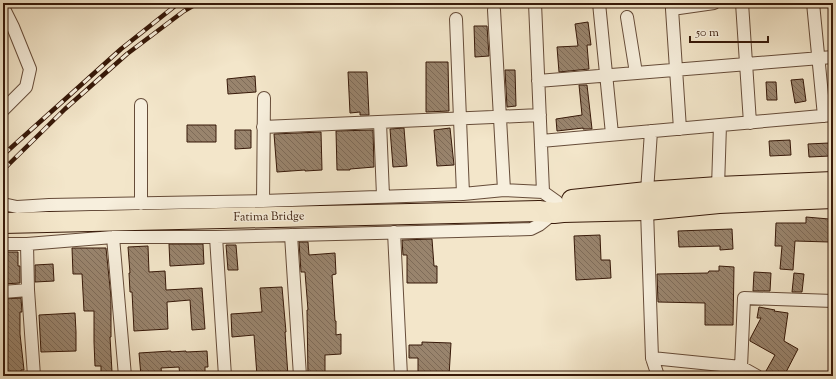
<svg xmlns="http://www.w3.org/2000/svg" width="836" height="379" viewBox="0 0 836 379" font-family="'Sorts Mill Goudy',serif">
<defs>
<pattern id="building-back-hatch" width="6" height="6" patternUnits="userSpaceOnUse"><rect width="6" height="6" fill="#99846d"/><path d="M-1 5l2 2M0 0l6 6M5-1l2 2" fill="none" stroke="#7e6b58"/></pattern>
</defs>
<rect width="100%" height="100%" fill="#f3e6ca"/>
<filter id="stains"><feTurbulence type="fractalNoise" baseFrequency=".005" numOctaves="4"/><feColorMatrix values="0 0 0 0 .2 0 0 0 0 .09 0 0 0 0 .02 0 0 0 .5 -.17"/></filter>
<radialGradient id="worn" r=".72"><stop offset=".6" stop-color="#630" stop-opacity="0"/><stop offset="1" stop-color="#630" stop-opacity=".3"/></radialGradient>
<path fill="url(#building-back-hatch)" stroke="#371909" d="M588 22 591 45H587L589 69 559 72 557 47 578 46 575 24Z
M474 26H487L489 56 475 57Z
M426 62H448L449 111 426 112Z
M505 70H515L516 106 507 107Z
M348 72H367L369 115H360V112L350 113Z
M255 76 256 92 228 94 227 79Z
M803 79 806 101 795 103 791 80Z
M766 82H776L777 100H767Z
M579 85H587L592 129H583V128L557 131 556 119 582 115Z
M187 125H216V142H187Z
M404 128 407 166 393 167 390 129Z
M450 128 454 165 437 166 434 130Z
M235 130H251V148L235 149Z
M373 130 374 167 350 169V170H337L336 131Z
M321 132 322 170 305 171V170L277 172 274 134Z
M790 140 791 155 770 156 769 141Z
M829 143 830 156 809 157 808 144Z
M806 217 829 219V242L795 241 793 270 780 269 782 246H775L776 223H806Z
M732 229 733 249 720 250V246L679 247 678 231Z
M600 235 601 260H610L611 278 576 280 574 236Z
M432 239 434 266H437V283H407V255H403L402 240Z
M299 242H308L309 255 335 253 336 274 332 275 335 321H336V335L341 334V354L325 355V376H308L307 310H308L305 272H301Z
M169 244H203L204 264 170 266Z
M226 245H236L238 270H228Z
M148 246 149 272 165 271 166 290 202 288 205 329 192 330 190 300 167 302 168 329 134 331 132 292H130L129 273H130L128 247Z
M72 248H106L111 297V337H110L112 372H101V366H95L94 342V311H84L82 274H73Z
M5 252H18V266H20V283L3 284V275H5Z
M53 264 54 281 35 282V265Z
M719 266 734 267 733 325H705V303L658 302 657 274 708 273 709 271H719Z
M754 272 771 273 770 291H753Z
M794 273 804 274 802 292H792Z
M282 287 286 332H285L288 376H257L254 335 232 337 231 314 262 312 260 288Z
M21 298 22 312H20V334L24 370H21V376H3V299Z
M759 307 775 310 774 311 788 313 784 341 798 349 784 376H776L766 371 775 355 750 341V339L761 318H757Z
M75 313 76 332V351L41 352 39 315Z
M422 342 451 343 449 376H418V358H409V345H422Z
M171 351V352L186 351V352L207 351 208 367H205V376H180L179 367 161 368 162 376H141L139 353Z"/>
<g fill="none" stroke-linecap="round" stroke-linejoin="round">
<g stroke="#664c39" stroke-width="14">
<path id="minor" d="M535 3 543 192
M599 3 612 134
M742 3 750 123
M813 3 824 116
M3 7 13 27 30 69 26 87 3 110
M494 10 504 190
M627 17 636 73
M456 19 463 194
M538 81 833 57
M141 105V204
M380 122 383 196
M263 127 540 115
M680 129 672 9 714 3
M541 141 833 115
M718 187 720 125
M647 192 651 131
M263 201 264 98
M3 204 17 207 49 205 263 201 463 194 504 190 543 192 557 202
M647 210 652 358 741 367 757 376
M394 232 401 376
M291 235 300 376
M113 237 125 376
M216 237 225 376
M3 244H27L113 237H216L458 231 531 229 539 225 554 213
M27 244 28 290 34 376
M3 292 28 290
M652 358 658 376
M741 367 744 298 833 301"/>
</g>
<g stroke="#371909" stroke-width="22">
<path id="primary" d="M572 200 647 192 718 187 833 182
M3 223 539 211 554 213 563 212 647 210 719 203 833 198"/>
</g>
<use href="#minor" stroke="#f7efdd" stroke-width="12"/>
<use href="#primary" stroke="#f3e6ca" stroke-width="20"/>
<g stroke="#371909" stroke-width="4.5">
<path id="rail" d="M3 155 121 49 175 6 180 3
M3 170 65 109 127 54 184 11 198 3"/>
</g>
<use href="#rail" stroke="#f7efdd" stroke-width="3" stroke-dasharray="9" stroke-linecap="butt"/>
</g>
<g text-anchor="middle" dominant-baseline="central" stroke-width="3" stroke-linejoin="round" paint-order="stroke">
<g font-size="12" fill="#371909" stroke="#f7efdd">
<text transform="translate(269 217) rotate(-1)">Fatima Bridge</text>
</g>
</g>
<rect width="836" height="379" fill="none" stroke="#f3e6ca" stroke-width="16"/>
<rect x="4" y="4" width="828" height="371" fill="none" stroke="#371909" stroke-width="2"/>
<rect x="8" y="8" width="820" height="363" fill="none" stroke="#371909"/>
<path d="M690 36v6h78v-6" fill="none" stroke="#371909" stroke-width="2"/>
<text x="696" y="36" font-size="12" fill="#371909" stroke="#f7efdd" stroke-width="3" paint-order="stroke">50 m</text>
<rect width="100%" height="100%" filter="url(#stains)"/>
<rect width="100%" height="100%" fill="url(#worn)"/>
</svg>
